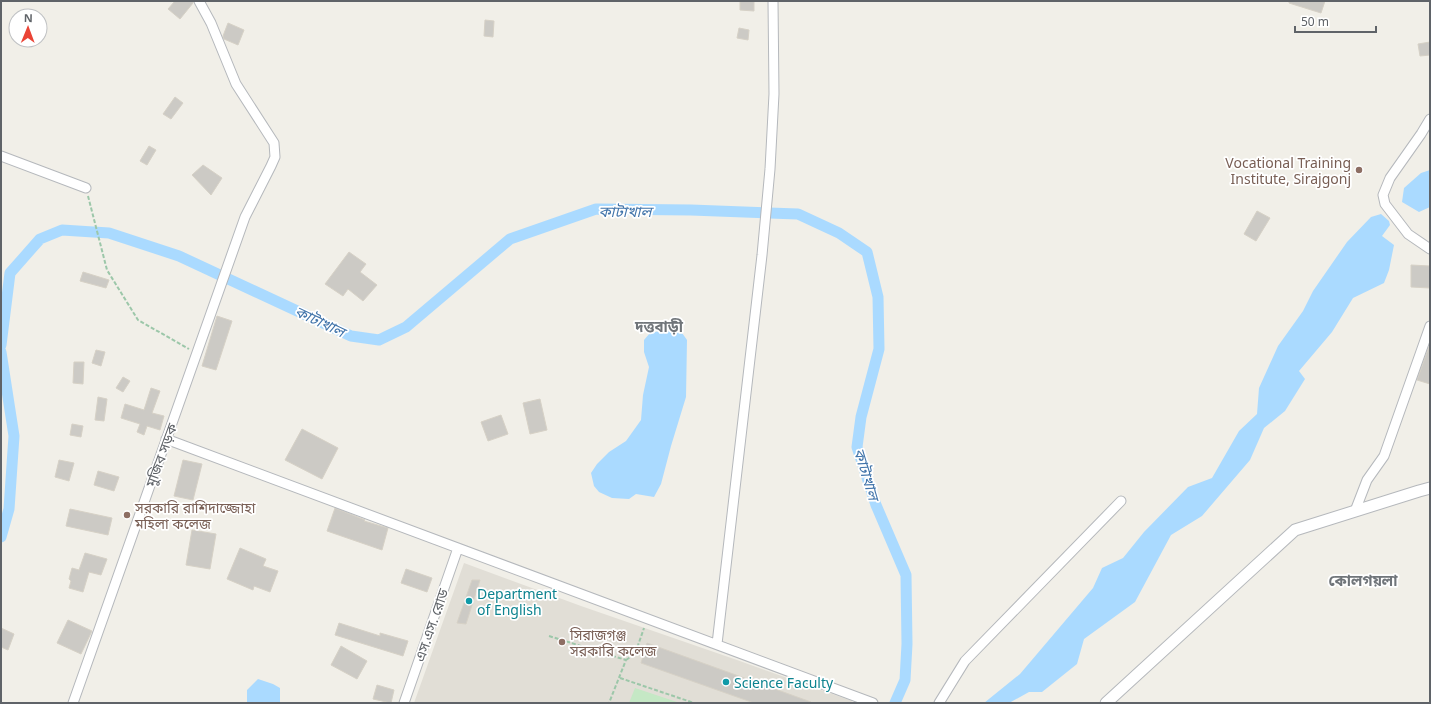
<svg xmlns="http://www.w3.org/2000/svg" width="1431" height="704" viewBox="0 0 1431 704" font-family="'Noto Sans','Noto Sans Bengali',sans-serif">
<rect width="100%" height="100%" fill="#f1efe8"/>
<path fill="#e1ded6" d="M464 563 581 606 737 660 852 701 851 703H414Z"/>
<path fill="#c5e8c5" d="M635 688 680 703H629Z"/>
<path fill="#aadaff" d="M1430 170V207L1419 212 1402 202 1404 188 1421 173Z
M1381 214 1389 221 1390 225 1382 236 1394 245 1389 270 1384 283 1353 298 1332 332 1299 371 1305 379 1285 411 1264 428 1250 460 1202 516 1171 535 1135 602 1084 639 1077 664 1042 692H1029L1009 703H984L1020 674 1093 588 1102 568 1123 558 1144 532 1188 487 1212 478 1239 431 1257 414 1259 388 1278 346 1303 311 1313 291 1347 242 1371 217Z
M665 330H680L687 340 686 397 671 446 661 484 654 497 636 494 629 499 612 498 599 492 594 486 591 473 597 464 609 452 626 441 641 420 643 395 649 367 644 352V340L650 333Z
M258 679 273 684 280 688V703H247V690Z"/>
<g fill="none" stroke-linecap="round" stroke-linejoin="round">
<path stroke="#aadaff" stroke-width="11" d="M1 345 10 273 40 239 62 230 109 233 179 256 351 336 379 340 406 327 510 239 596 209 691 210 798 214 839 233 867 252 878 297 879 349 861 417 857 447 876 505 906 575 907 644 905 680 895 703
M1 352 14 436 9 509 1 537"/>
</g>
<path fill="#cccac5" stroke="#d6d1c6" d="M175 1H193V3L180 19 168 9Z
M740 1H754V11L740 10Z
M1289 1H1325L1321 13 1289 3Z
M485 20 494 21 493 37 484 36Z
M228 23 244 30 238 45 224 39 223 36Z
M739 28 749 30 748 40 737 38Z
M1430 42V55L1420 56 1418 44Z
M175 97 183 103 171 119 163 114Z
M149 146 156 150 147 165 140 161Z
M203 165 222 178 211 195 192 175Z
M1257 211 1270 218 1256 241 1244 234Z
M349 252 366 264 360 272 377 285 363 301 348 289 343 296 325 284Z
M1411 265 1430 266V288L1411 287Z
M83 272 109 280 106 288 80 281Z
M217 316 232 321 216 370 202 366Z
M1430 344V384L1417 380Z
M96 350 105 352 101 366 92 363Z
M74 362H84L83 384 73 383Z
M123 377 130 381 123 392 116 388Z
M151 388 160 391 152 413 164 416 160 430 147 426 144 435 137 432 140 424 121 418 125 404 144 410Z
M98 397 107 399 104 421 95 420Z
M540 399 547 430 530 434 523 403Z
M501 415 508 434 488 441 481 422Z
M72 424 83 426 81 437 70 435Z
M302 429 338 448 322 479 285 460Z
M59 460 74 463 69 481 55 477Z
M183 460 202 464 193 500 174 496Z
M98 471 119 477 114 491 94 485Z
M335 508 365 520 364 521 388 528 382 550 327 531Z
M70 509 112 518 108 535 66 526Z
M192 530 216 534 210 569 186 565Z
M240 548 266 559 263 566 278 571 270 592 254 586 253 590 227 579Z
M85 553 107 559 101 575 89 572 83 592 69 588 71 581 69 579 72 568 79 570Z
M406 569 432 578 427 592 401 583Z
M472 580H480L466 624 457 623Z
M68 620 92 631 81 654 57 643Z
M339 623 380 636V633L408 641 403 656 335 635Z
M1 628 14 634 8 650 1 647Z
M647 643 811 702V703H754L641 663Z
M341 646 367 661 357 679 331 665Z
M377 685 394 690 391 703 373 699Z"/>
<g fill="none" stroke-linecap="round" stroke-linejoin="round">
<g stroke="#b5b8bc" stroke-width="11">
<path id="minor" d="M1430 119 1421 134 1390 178 1383 195 1385 204 1408 234 1430 249
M1 156 86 188
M166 439 873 703
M1355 511 1367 480 1384 456 1430 326
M717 644 762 255 770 169 774 94 773 1
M73 703 245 217 271 166 275 157 274 143 236 84 211 23 199 1
M404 703 458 548
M939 703 965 661 1121 501"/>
</g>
<g stroke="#b5b8bc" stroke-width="13">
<path id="tertiary" d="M1106 703 1295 530 1419 491 1430 488"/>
</g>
<path stroke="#9cc7a9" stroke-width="2" stroke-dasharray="4 2" stroke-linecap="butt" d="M88 196 107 270 138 320 189 349
M549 636 626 660 609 703
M626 660 635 654 644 628
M620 678 694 703"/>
<use href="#minor" stroke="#fff" stroke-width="9"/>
<use href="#tertiary" stroke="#fff" stroke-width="11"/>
</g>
<g fill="#8d6e63" stroke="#fff" stroke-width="1.5">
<circle cx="1359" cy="170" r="4"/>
<circle cx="127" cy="515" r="4"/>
<circle cx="562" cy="642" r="4"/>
</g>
<g fill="#0f9aa8" stroke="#fff" stroke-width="1.5">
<circle cx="469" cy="601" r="4"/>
<circle cx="726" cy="682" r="4"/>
</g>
<g text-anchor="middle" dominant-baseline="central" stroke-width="3.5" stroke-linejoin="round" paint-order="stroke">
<g font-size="14" fill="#785e54" stroke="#fff" text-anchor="start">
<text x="1351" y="162" text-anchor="end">Vocational Training<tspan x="1351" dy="16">Institute, Sirajgonj</tspan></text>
<text x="135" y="507">সরকারি রাশিদাজ্জোহা<tspan x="135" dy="16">মহিলা কলেজ</tspan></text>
<text x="570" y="634">সিরাজগঞ্জ<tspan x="570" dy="16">সরকারি কলেজ</tspan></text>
</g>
<g font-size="14" fill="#5f6368" stroke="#fff">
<text transform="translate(161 455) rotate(-70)">মুজিব সড়ক</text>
<text transform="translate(431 625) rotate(-71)">এস.এস. রোড</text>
</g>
<g font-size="14" fill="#0d838f" stroke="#fff" text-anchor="start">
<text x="477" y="593">Department<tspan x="477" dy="16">of English</tspan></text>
<text x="734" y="682">Science Faculty</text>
</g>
<g font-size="15" font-style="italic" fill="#4174aa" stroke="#fff">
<text x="625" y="211">কাটাখাল</text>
<text transform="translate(320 321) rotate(25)">কাটাখাল</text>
<text transform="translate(867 474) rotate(73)">কাটাখাল</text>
</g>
<g font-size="15" font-weight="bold" fill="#70757a" stroke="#fff">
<text x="659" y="326">দত্তবাড়ী</text>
<text x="1363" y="580">কোলগয়লা</text>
</g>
</g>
<rect width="1431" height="704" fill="none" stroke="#5f6368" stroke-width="4"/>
<g transform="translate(28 28) rotate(1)"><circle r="19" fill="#ffffff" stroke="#bfc1c3"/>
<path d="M0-3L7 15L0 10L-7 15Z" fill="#ea4335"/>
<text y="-6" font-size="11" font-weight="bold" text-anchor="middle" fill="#5f6368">N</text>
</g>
<path d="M1295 26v6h81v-6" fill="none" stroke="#5f6368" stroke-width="2"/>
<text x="1301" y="26" font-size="12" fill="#5f6368" stroke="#ffffff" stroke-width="3" paint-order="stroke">50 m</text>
</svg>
